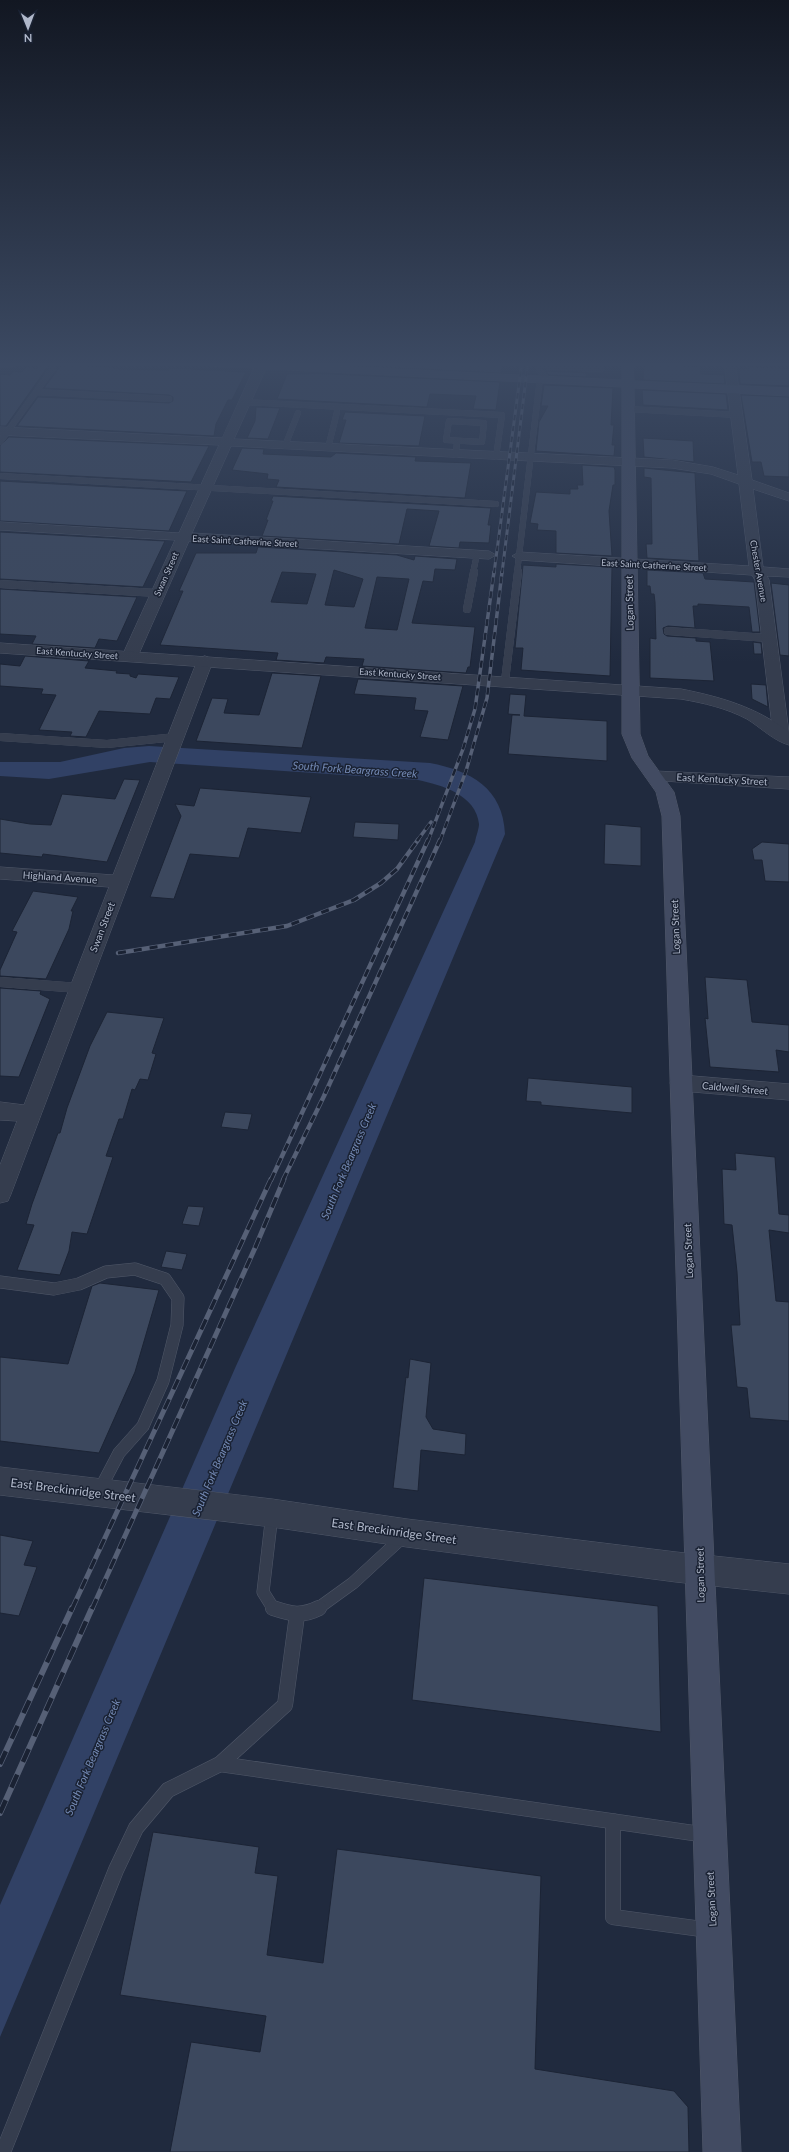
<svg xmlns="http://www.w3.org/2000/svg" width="789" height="2152" viewBox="0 0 789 2152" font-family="Lato,sans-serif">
<rect width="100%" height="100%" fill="#202a3e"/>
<path fill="#314165" d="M149 746 430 763C471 771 503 788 505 834L0 2037V1905L236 1366 475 842C476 836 479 829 479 824 476 795 442 785 418 780L150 762 49 779 0 776V762H60L124 748Z"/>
<path fill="#3c485e" stroke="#1c2435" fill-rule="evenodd" d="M309 362H502L501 373 309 363Z
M544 362H587V364L548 362 544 365Z
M644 362 700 367 701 374 724 375 725 384 643 380Z
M62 364 118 368 117 369 168 370 171 368 246 372 232 400H228L216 424 214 436 17 426 38 397 169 403 173 401V397L169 395 44 388Z
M39 365H49L6 426H0V374L10 375 13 371 22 372 26 367 37 368Z
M748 367 789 368V386L740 384 739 369H748Z
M546 371 587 373 586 377 549 375Z
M309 373 500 382 496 410 473 409 476 396 430 394 427 407 277 399 287 374H309Z
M544 385 613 388 611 425H614L612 445H615L614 456 536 451 539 422 548 406H541Z
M642 390 726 394 728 410 643 405Z
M741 395 789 397V477L764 476 761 462H752Z
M256 407 280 408 268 439 247 438 255 421Z
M345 412 425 416 419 446 339 443 346 420H342Z
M9 437 209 446 191 482 0 472V446Z
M643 438 693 441 694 462 644 457Z
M242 448 264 449 263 454 331 457 336 453 416 457 415 461 471 463 465 498 276 487 279 480 267 479 268 474 232 470Z
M582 465 614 467 615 470V485H613L609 511 612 556 556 553V531L537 530 538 524 530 523 536 492 570 494V489H578L577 485H583Z
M644 468 695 473 699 561 647 558 646 544H652L651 478 644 477Z
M0 481 187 491 169 531 0 521Z
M273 496 491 508 488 525H491L489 543 460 542 459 548 429 546 439 511 407 509 399 544 262 536 268 520H266L273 501H271Z
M0 532 165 541 143 587 0 579Z
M258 547 397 555 414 560 415 556 457 559 455 570 435 569 433 582 423 581 412 623 475 627 470 667H468L466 673 362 666 364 659 326 657 324 663 276 660 278 653 160 645 183 591H179L196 553H256ZM334 570 363 579 354 607 325 605ZM282 572 316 574 307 604 271 602ZM377 577 409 579 397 630 365 628Z
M556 564 612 567 610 676 521 670 523 648H515L523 565 556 567Z
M647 570 703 573 705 579 754 582 760 632H752L749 607 698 604V606H693L695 628 668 626 663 628 664 634 667 636 696 638V641L710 642 714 681 650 678V638L656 639 655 602 654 594H651L650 586H647Z
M771 583 789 585V656L780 655Z
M0 589 137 597 117 641 99 639 95 648 32 644 36 636 0 634Z
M753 642 761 643 762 654H754Z
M25 656 89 661 85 668 117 671 116 673 130 674V676L136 678 138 674 179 677 170 699 156 698 150 714 99 711 86 737 70 736 72 732 39 730 56 695 41 694 43 689 0 686V664L20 666Z
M272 673 321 676 302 748 196 741 212 698 228 699 224 713 259 715Z
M358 679 463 686 448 740 420 737 428 711 414 710 416 698 354 694Z
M751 684 766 685 768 707 752 699Z
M510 694 526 695 524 716 607 721V761L508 754 512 715H520L508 714Z
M124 779 140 780 107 862 43 854 42 857 0 853V819L30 824 51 825 62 794 115 799Z
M200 788 311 797 301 833 248 828 239 858 190 854 174 899 150 897 181 816 175 804 194 806Z
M355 822 399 824 398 840 353 837Z
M605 824 641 827V866L604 864Z
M762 842 789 844V882L765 881 762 860H754L752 849Z
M33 891 78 897 71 911H73L69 929 46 979 0 976V970L17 932 12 931Z
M705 977 747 980 752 1022 789 1025V1052L776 1050 779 1072 710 1067 705 1018 708 1019Z
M0 988 41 991 40 994 50 999 19 1077 0 1076Z
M107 1012 164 1018 152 1053 156 1054 148 1080 140 1079 135 1090 132 1089 123 1119H119L106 1156 113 1157 87 1234 72 1232 69 1251 60 1275 17 1270 34 1225 26 1224 32 1204 58 1133H60L67 1108 90 1046Z
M528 1078 632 1087V1113L541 1105V1102L526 1101Z
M225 1112 252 1114 248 1130 221 1127Z
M735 1153 775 1157 779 1214 789 1215V1233L769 1230 776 1301 789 1302V1421L750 1418 747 1388 737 1387 731 1325H740L737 1272 732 1225 724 1224 722 1169 736 1170Z
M188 1206 204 1207 199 1226 182 1224Z
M166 1251 187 1254 182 1270 161 1267Z
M100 1283 159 1290 135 1372 99 1453 0 1441V1357L68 1364 92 1286Z
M410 1359 431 1363 426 1417 433 1429 466 1434 465 1455 421 1450 418 1491 393 1488 406 1377 408 1378Z
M0 1535 33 1541 24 1565 37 1567 19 1616 0 1613Z
M424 1578 658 1606 661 1732 412 1700Z
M153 1832 259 1847 255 1873 278 1876 267 1955 323 1963 337 1849 541 1876 535 2069 674 2091 688 2107 689 2152H170L191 2042 260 2052 266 2016 120 1995Z"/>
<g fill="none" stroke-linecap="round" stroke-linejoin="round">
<g stroke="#505869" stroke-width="6">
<path id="service-far4" d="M57 362 36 392 169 399
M540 362 539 370 546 378
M548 367 601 369V362
M243 402 502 415 496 457
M628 409 737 415
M449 421 484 423 482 442 446 440Z
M0 442 36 392
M285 446 298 413
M328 448 337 412
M456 455 457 441
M0 476 496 504
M473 573 477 554
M517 573 540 378"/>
</g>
<g stroke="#505869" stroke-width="8">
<path id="service-far3" d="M0 584 157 593
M467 609 474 572
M668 631 769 638
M505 681 518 572
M0 737 107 744 176 737"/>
</g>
<g stroke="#505869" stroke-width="10">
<path id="service-far2" d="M0 982 79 988"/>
</g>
<g stroke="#505869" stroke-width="13">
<path id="service-far1" d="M0 1282 54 1289 79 1284 106 1272 135 1269 165 1279 178 1298 177 1325 163 1381 143 1426 119 1453 99 1491
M272 1514 263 1592 273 1608 276 1609
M317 1609 353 1583 404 1536"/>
</g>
<g stroke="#505869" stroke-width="16">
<path id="service" d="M273 1608C291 1614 301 1617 319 1608
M297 1615 285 1705 220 1764 707 1835
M613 1821V1917L709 1930
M3 2152 116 1870 136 1828 168 1790 220 1764"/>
</g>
<g stroke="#505869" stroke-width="1">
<path id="minor" d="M257 362H269L234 439 672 460 713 467 738 475 724 362H735L752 480 789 493V501L753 489 763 567 789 569V577L767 576 769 580 789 733 787 737H775L773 734 755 580 752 575 519 560 512 556 519 552 749 566 739 484 711 474 672 468 231 446 192 533 489 551 496 555 489 559 189 541 138 656 135 659H125L122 656 175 540 0 530V522L179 533 219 445 0 435V427L222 438Z
M205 656 210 658 213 661 11 1194 8 1201 0 1203V1165L17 1121 0 1120V1102L24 1105 109 887 0 879V867L113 875 197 661 200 658Z
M681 1075 789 1084V1100L681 1091 674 1089 670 1083 674 1077Z"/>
</g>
<g stroke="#505869" stroke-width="1">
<path id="tertiary" d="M0 643 681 689C721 697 756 707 789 732V745C774 741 760 727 747 719 726 708 704 703 681 699L0 653Z
M654 771 789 777V789L648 780 645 776 648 772Z
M0 1467 272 1499 407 1519 676 1552 789 1564V1594L676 1582 407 1547 272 1527 0 1495Z"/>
</g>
<g stroke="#505869" stroke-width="1">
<path id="secondary" d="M0 362H27L21 365 0 368Z
M185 362H250L622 380V362H633L634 381 789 388V396L634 388 640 734 648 756 674 792 680 816 741 2152H703L662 816 656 792 632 758 622 734V387L190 365 186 364Z"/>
</g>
<use href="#service-far4" stroke="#353d4e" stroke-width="6"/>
<use href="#service-far3" stroke="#353d4e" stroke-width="8"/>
<use href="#service-far2" stroke="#353d4e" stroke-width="10"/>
<use href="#service-far1" stroke="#353d4e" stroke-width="12"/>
<use href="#service" stroke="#353d4e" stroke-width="15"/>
<use href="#minor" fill="#353d4e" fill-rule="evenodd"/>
<use href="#tertiary" fill="#353d4e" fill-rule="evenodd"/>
<use href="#secondary" fill="#424b62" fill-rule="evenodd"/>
<g stroke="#566076" stroke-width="3">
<path id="rail-far4" d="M494 573 522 362
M502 573 528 362"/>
</g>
<g stroke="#566076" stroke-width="3.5">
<path id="rail-far3" d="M417 841 431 822
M428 841 463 749 475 709 494 572
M440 841 466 771 487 698 502 572"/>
</g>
<g stroke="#566076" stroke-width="4.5">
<path id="rail-far2" d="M118 953 287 926 354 900 381 883 397 869 418 840
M271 1180 428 840
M283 1180 324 1096 440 840"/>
</g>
<g stroke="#566076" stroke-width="5">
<path id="rail-far1" d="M72 1609 271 1179
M92 1609 255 1248 284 1179"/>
</g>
<g stroke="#566076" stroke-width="6">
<path id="rail" d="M0 1764 72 1608
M0 1813 92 1608"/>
</g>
<use href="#rail-far4" stroke="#1a2233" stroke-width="2" stroke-dasharray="5.5" stroke-linecap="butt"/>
<use href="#rail-far3" stroke="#1a2233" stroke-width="2.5" stroke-dasharray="7" stroke-linecap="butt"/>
<use href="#rail-far2" stroke="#1a2233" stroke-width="3" stroke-dasharray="8" stroke-linecap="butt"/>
<use href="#rail-far1" stroke="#1a2233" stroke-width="3.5" stroke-dasharray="11" stroke-linecap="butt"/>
<use href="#rail" stroke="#1a2233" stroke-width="4.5" stroke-dasharray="14" stroke-linecap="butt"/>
</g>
<linearGradient id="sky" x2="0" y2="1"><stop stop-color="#121722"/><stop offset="0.55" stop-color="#3c4a63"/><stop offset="1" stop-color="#3c4a63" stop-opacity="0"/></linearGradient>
<rect width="789" height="663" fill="url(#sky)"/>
<g text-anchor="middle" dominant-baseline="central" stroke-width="3" stroke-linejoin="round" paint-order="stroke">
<g font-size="9" fill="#b0b8ca" stroke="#1a2233">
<text transform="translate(245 541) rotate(3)">East Saint Catherine Street</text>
<text transform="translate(654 565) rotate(3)">East Saint Catherine Street</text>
<text transform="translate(759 571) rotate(80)">Chester Avenue</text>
<text transform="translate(166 574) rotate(-66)">Swan Street</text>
<text transform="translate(77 653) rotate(4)">East Kentucky Street</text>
<text transform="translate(400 674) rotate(4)">East Kentucky Street</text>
</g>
<g font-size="10" fill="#b0b8ca" stroke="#1a2233">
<text transform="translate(629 603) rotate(-91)">Logan Street</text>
<text transform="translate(722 779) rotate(3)">East Kentucky Street</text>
<text transform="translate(60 877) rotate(4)">Highland Avenue</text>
<text transform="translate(102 927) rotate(-69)">Swan Street</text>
<text transform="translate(675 927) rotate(-92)">Logan Street</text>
<text transform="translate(735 1088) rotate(5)">Caldwell Street</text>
<text transform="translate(688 1251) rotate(-92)">Logan Street</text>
<text transform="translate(700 1575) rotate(-91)">Logan Street</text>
<text transform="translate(711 1899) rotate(-93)">Logan Street</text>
</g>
<g font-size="11" font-style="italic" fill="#748ab5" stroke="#1a2233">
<text transform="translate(355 769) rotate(4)">South Fork Beargrass Creek</text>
<text transform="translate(348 1161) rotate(-67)">South Fork Beargrass Creek</text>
<text transform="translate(219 1458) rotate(-67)">South Fork Beargrass Creek</text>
<text transform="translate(92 1757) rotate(-67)">South Fork Beargrass Creek</text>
</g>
<g font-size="12" fill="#b0b8ca" stroke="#1a2233">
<text transform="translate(73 1490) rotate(7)">East Breckinridge Street</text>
<text transform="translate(394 1531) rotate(8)">East Breckinridge Street</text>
</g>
</g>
<g transform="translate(28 28) rotate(179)" stroke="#1a2233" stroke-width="3" paint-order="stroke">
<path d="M0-3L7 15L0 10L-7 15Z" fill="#b0b8ca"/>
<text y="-6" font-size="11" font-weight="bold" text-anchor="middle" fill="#b0b8ca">N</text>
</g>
</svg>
